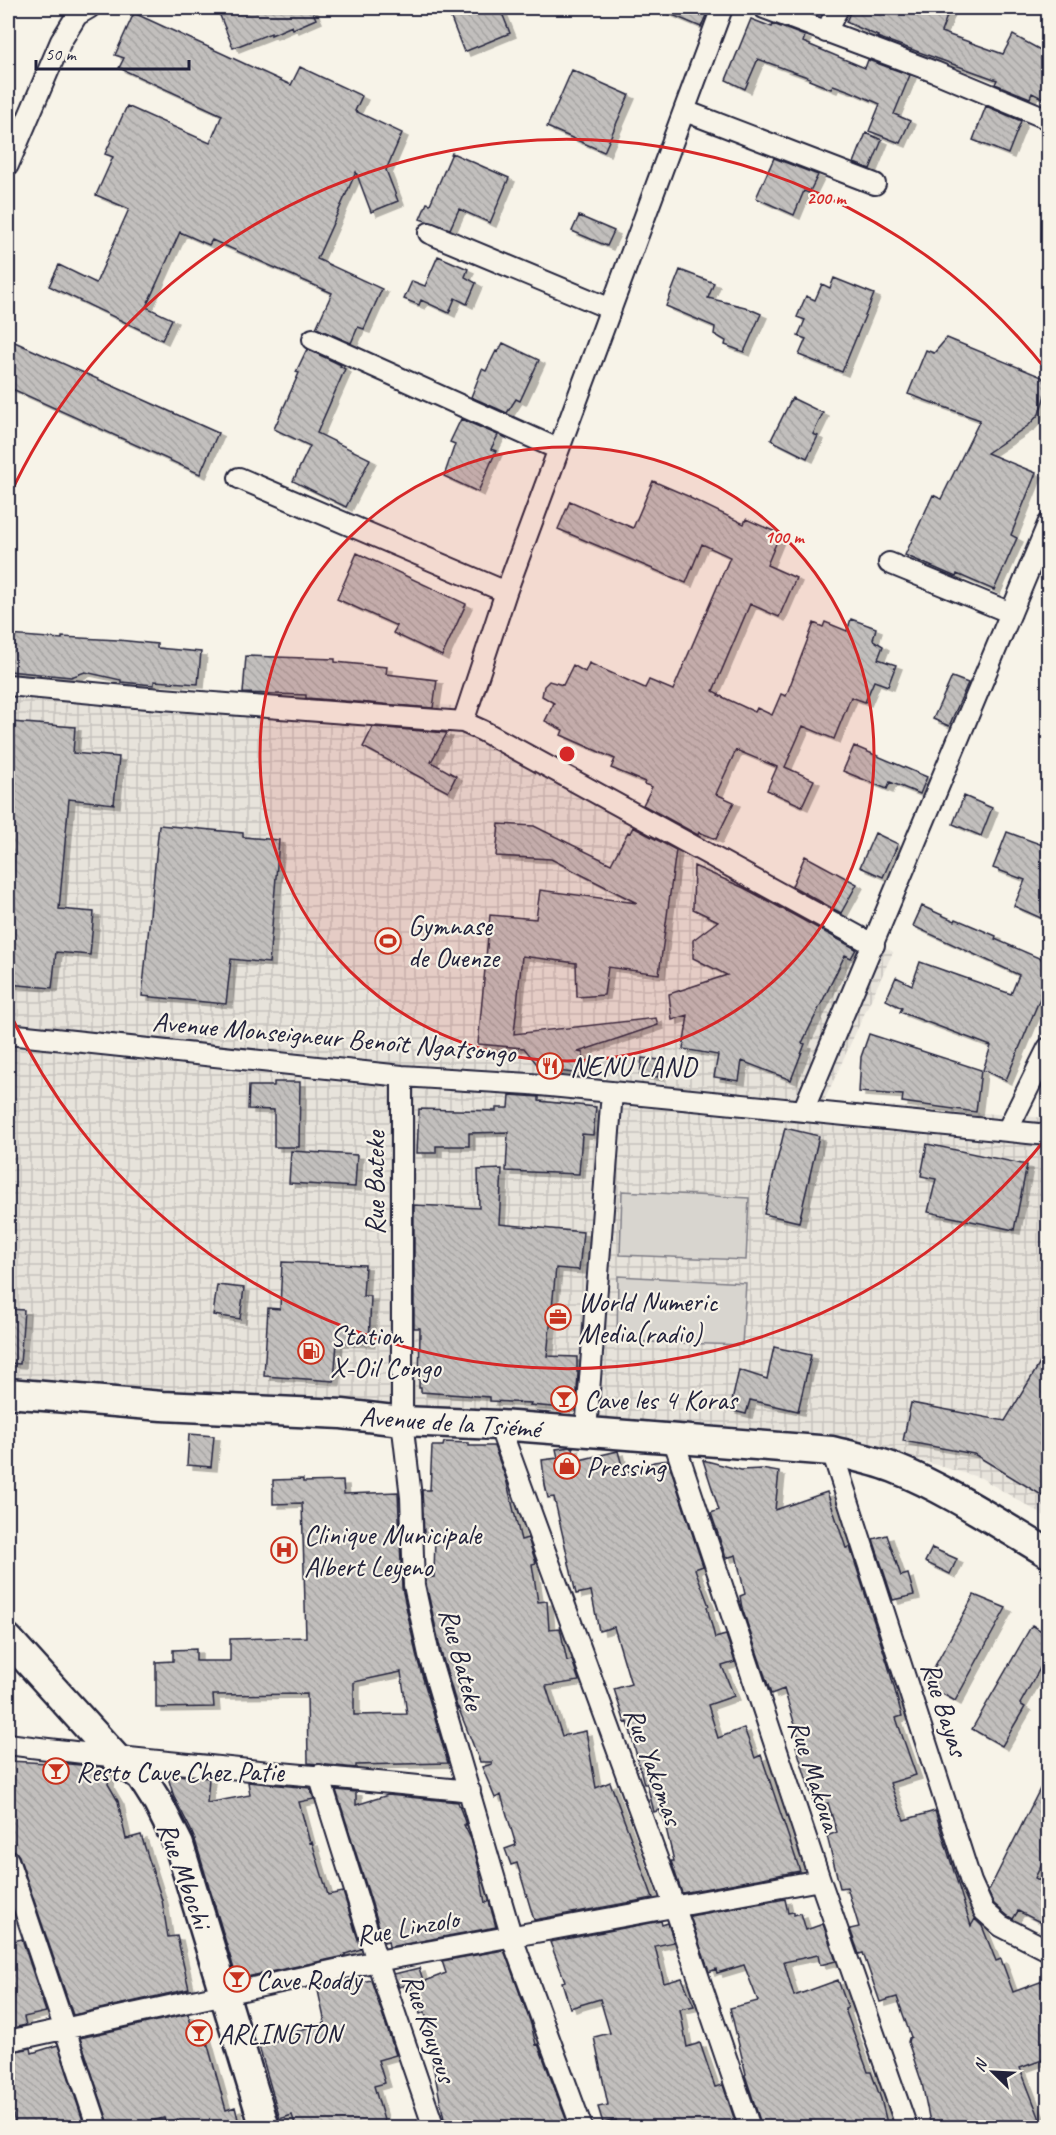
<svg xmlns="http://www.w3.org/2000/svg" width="1056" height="2135" viewBox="0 0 1056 2135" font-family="Caveat,sans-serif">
<defs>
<pattern id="industrial-grid" width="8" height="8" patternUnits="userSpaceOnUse" patternTransform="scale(1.5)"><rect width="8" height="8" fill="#e7e3db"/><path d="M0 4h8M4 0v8" fill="none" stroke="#c6c2bd"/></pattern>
<pattern id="building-back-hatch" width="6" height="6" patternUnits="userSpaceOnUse" patternTransform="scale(1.5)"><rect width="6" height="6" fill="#c2bfbd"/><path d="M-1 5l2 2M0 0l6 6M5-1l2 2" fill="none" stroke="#a6a4a3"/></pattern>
<filter id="shadow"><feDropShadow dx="6" dy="4" stdDeviation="0" flood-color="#0004"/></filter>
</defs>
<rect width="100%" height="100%" fill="#f7f3e8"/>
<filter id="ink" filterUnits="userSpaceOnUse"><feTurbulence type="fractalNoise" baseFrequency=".0167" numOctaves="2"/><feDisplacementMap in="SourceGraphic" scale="12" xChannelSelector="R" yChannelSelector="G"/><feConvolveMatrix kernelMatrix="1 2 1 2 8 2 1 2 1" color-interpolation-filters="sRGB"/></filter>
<g filter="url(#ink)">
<path fill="url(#industrial-grid)" d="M8 678 455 706 893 952 824 1101 1048 1118V1518L981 1478 826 1433 8 1381Z"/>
<path fill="#d8d5cf" stroke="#7d7c85" stroke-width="1.5" d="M622 1191 749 1198 746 1260 620 1255Z
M618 1276 746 1283 742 1345 617 1341Z"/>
<path fill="url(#building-back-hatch)" stroke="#22223b" stroke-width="1.5" fill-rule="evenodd" filter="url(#shadow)" d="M217 8H311L316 19 293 29 292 26 271 35V33L233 48Z
M447 8H500L510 33 464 52Z
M656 8H709L701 27Z
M852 8H950L941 32 1003 54 1013 35 1048 54V101L1032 93 1030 98 995 84 997 80 877 37 878 36 846 22Z
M134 13 291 85 300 67 362 96 355 111 402 133 386 170 398 201 371 212 356 172 317 259 382 289 364 329 358 327 351 343 316 328 332 293 212 240 209 245 180 232 146 307 172 319 162 340 49 286 59 265 96 283 129 209 96 195 113 157 105 154 127 106 210 143 222 115 119 68 124 58 115 55Z
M751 19 772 27 773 24 805 36 803 42 865 68 868 60 910 75 894 114 910 121 900 143 869 131 880 104 850 91 833 85 831 89 809 80 810 78 758 59 745 89 726 80Z
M572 70 629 95 604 152 547 127Z
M986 106 1021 121 1008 154 973 140Z
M866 133 882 140 870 169 854 163Z
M452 153 509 178 490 223 459 209 450 229 420 219 427 203 430 204Z
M774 158 818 175 809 193 804 191 794 215 756 198Z
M579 216 614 231 607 246 572 231Z
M438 256 468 269 465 277 476 283 467 304 455 298 449 313 421 300 419 305 404 299 412 281 425 286Z
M680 270 714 283 708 298 745 307 761 314 744 352 725 345 726 341 714 334 715 327 666 306Z
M834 278 874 294 842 372 799 355 806 339 798 336 805 320 797 317 806 296 815 300 822 284 830 288Z
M947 338 1042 377 1048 386 1039 414 1029 425 987 453 1036 473 1011 535 1017 538 994 590 957 574 956 577 905 555 933 495 941 499 980 420 908 394 926 350 934 353Z
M8 339 218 433 200 474 8 387Z
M503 343 539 360 520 401 516 399 507 413 471 397 482 369 486 371 496 351 498 352Z
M307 349 341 365 340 366 345 369 317 433 370 459 346 507 293 481 310 446 274 429 299 373 296 372Z
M792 398 823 413 813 434 818 436 807 458 771 440Z
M461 419 498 435 491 449 496 451 478 492 444 476 455 444 450 442Z
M653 481 690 497V498L744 524 746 519 780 534 767 565 796 578 779 617 750 604 713 691 719 694 718 695 755 712 757 708 772 715 781 694 786 696 814 623 823 627 825 622 847 631 851 619 876 628 873 640 883 646 878 659 896 665 888 686 874 681 865 702 851 697 834 739 803 726 785 767 814 780 802 806 767 790 777 767 736 750 716 794 734 802 716 839 699 832 698 835 643 805 652 787 644 784 645 782 611 768 615 759 561 735 563 730 545 721 554 703 542 696 544 686 549 681 563 685 573 665 585 672 589 663 645 688 649 680 673 690 730 557 702 544 686 583 558 529 570 501 633 528Z
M357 553 466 604 442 656 393 633 397 626 337 599Z
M8 635 62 639V637L118 640 157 644V648L201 652 198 684 154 681V685L121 682V680L85 672 71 677 8 671Z
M246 656 335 659V662L387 667 386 674 437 680 433 708 306 698V695L243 693Z
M952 677 968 683 949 726 933 719Z
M11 722 75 727 73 753 119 757 114 804 69 799 59 909 94 912 90 955 56 952 52 988 8 984V759Z
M373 727 447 733 431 762 456 776 448 792 363 747Z
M854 746 927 777 920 794 890 782 887 789 843 771Z
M964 796 992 808 981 836 953 824Z
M499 824 534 826 611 864 628 832 630 833 633 827 676 850 659 974 608 967 604 995 577 997 576 963 522 956 514 1034 656 1018 658 1025 578 1052 583 1053 582 1074 541 1069 524 1048 478 1044 490 915 536 919 540 890 637 903 551 859 496 856Z
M159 825 243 833V837L279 840 269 963 231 959 226 1004 142 996Z
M1007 832 1048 847V907L1043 919 1014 906 1025 880 993 868Z
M875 833 898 844 883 877 860 867Z
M805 856 857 884 841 913 792 886Z
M694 866 744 888 856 949 851 958 845 955 802 1043 805 1044 791 1080 742 1061 739 1081 714 1077 718 1055 683 1049 688 1015 672 1020 669 994 727 975 693 958V940L718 921 693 909Z
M922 906 955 921 956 919 996 936 995 939 1048 962V979L1006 1080 983 1070 991 1046 900 1012 902 1008 886 1000 896 977 912 985 920 962 1011 994 1019 975 913 926Z
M869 1034 981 1070 976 1112 902 1102 903 1095 859 1092 861 1057Z
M642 1058 660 1060 658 1077 640 1075Z
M274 1082H300L299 1147H274V1110L248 1109 249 1086H274Z
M510 1095 539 1097V1101L596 1107 593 1135 582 1134 579 1174 506 1171 508 1132 469 1133V1146H436V1153H417L419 1109 496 1111V1108H509Z
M785 1128 819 1136 799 1222 764 1214Z
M927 1144 1027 1165 1014 1230 928 1212 936 1179 921 1176Z
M291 1151 357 1155 355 1187 289 1183Z
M502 1169 499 1224 583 1232 579 1270 556 1268 547 1356 577 1357V1372H578L576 1409 530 1405 531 1403 490 1401V1397L421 1392V1388H419L420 1328H414V1205L479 1208 478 1170Z
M282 1262 365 1265 363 1296H371L369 1343 337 1342 334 1381 264 1376 268 1308 280 1309Z
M217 1285 244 1288 240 1319 213 1315Z
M8 1309 24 1310 20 1364 8 1363Z
M774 1347 811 1355 798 1411 750 1400 746 1414 730 1410 739 1370 767 1379Z
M1048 1350V1499L974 1454 903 1441 911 1403 1005 1421Z
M189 1434 214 1436 211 1467 187 1465Z
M444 1442 469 1443V1446H494L506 1479 521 1540 528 1538 536 1563 532 1564 538 1602 547 1601 549 1629 560 1628 567 1661 572 1660 579 1681 546 1686 562 1736 586 1731 596 1788 610 1782 653 1898 534 1920 517 1863 511 1865 505 1849 516 1845 501 1795 495 1798 482 1767 492 1764V1762H480L458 1707V1710L441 1652 426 1584V1578L434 1577 435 1535H424L422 1490H430L432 1446H443Z
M571 1447H573L575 1461 618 1451 624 1473 654 1462 668 1460 703 1566 695 1569 709 1606 707 1607 715 1638 726 1635 735 1662 722 1666 734 1696 708 1705 718 1738 744 1728 755 1758 761 1755 800 1871 682 1893 671 1861H674L666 1828 660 1810 654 1812 647 1784H644L628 1722 625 1723 614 1689 631 1684 614 1627 599 1631 591 1591 576 1594 554 1497 548 1498 545 1485 542 1460 558 1458 556 1449Z
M703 1460 741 1470 761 1469 779 1472 775 1510 827 1492 846 1548 850 1547 888 1665 902 1716 896 1718 916 1775 890 1783 904 1820 935 1811 971 1926 975 1919 982 1926 996 1961 1001 1959 1013 1992 1048 1979V2058L1020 2068 1043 2127H931L922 2083 908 2042 909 2038 911 2037 897 1997 880 2002 863 1953 859 1954 850 1929 859 1927 847 1887 840 1888 827 1836 837 1832 828 1803 815 1807 796 1746 801 1745 784 1689 771 1694 742 1608 740 1596 745 1594 736 1555 726 1558 711 1513 719 1510Z
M303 1479V1482L343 1481 344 1494 398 1492 402 1588 417 1658 448 1763 356 1765V1768L308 1763 307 1694 213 1695 214 1707 156 1708V1662L173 1661V1650L196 1649V1661H230V1639L306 1637 302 1503 273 1504V1480ZM401 1672 407 1714 354 1715V1682Z
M887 1535 901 1576 908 1574 914 1595 893 1600 873 1539Z
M932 1548 957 1559 950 1574 925 1562Z
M974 1595 1006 1608 955 1701 925 1684Z
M1032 1625 1048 1635V1654L1020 1704 1025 1707 1002 1746 972 1729Z
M8 1761 69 1764 102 1767 109 1773 108 1784 118 1801 126 1839 141 1835 162 1900 168 1937 177 1936 189 1989 73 2015 19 1856 15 1851 8 1848Z
M1048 1773V1851L1035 1878 1048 1885V1926L1018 1911 1013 1919 1008 1916 994 1904 988 1892Z
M167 1774 209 1778 207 1803 250 1795 248 1782 310 1788 314 1799 299 1802 310 1843 312 1842 328 1895 343 1892 361 1949 345 1954V1956L237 1979 195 1840 190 1828 174 1797Z
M336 1790 356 1792V1805L388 1795 458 1802 466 1825H464L471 1839 479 1868 485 1903 489 1901 496 1927 389 1947 388 1941 384 1942Z
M785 1899 788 1913 794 1912V1915L801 1913 806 1930 823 1924 836 1961 820 1965 818 1955 784 1962 794 1996 838 1980 848 2008 845 2009 868 2072H871L881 2099 887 2123 883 2124 884 2127H790L788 2120 762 2127 745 2075 746 2074 730 2008 758 2001 744 1965 717 1973 716 1969 709 1972 690 1916Z
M661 1921 662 1925 668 1923 674 1942 655 1946 664 1983 682 1978 694 2006 680 2009 687 2047 700 2043 715 2087 723 2085 737 2127H618L616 2120 603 2123 598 2107 608 2105 594 2037 610 2033 600 1999 570 2008 562 1982 565 1981 550 1942Z
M22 1939 46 2012 24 2017 26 2025 8 2029V1942Z
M504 1950 531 2024 536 2045 538 2044 569 2127H448L446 2119H444L432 2061 439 2060 425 2012 420 2014 410 1987 446 1973 442 1961Z
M419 1968 423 1980 399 1987 394 1974Z
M350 1979 351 1984 371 1980 396 2055 378 2060 385 2083 374 2086 386 2127H296L292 2115 280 2119 259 2046 276 2041 275 2037 325 2023 317 1986Z
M188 2014 192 2027 202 2024 226 2110 235 2107 240 2127H180L178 2119 166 2123 164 2118 128 2127H110L80 2038Z
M58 2045 85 2127H16L8 2096V2053L31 2048 32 2053Z"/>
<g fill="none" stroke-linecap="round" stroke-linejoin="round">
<g stroke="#22223b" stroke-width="24">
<path id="street" d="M764 8 935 72 1048 119
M826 32 838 8
M685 111 875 184
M8 165 61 41 77 15 89 8
M429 233 611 309
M313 339 558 449
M239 478 506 592
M889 563 1011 613
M8 685 136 697 463 722 483 731 874 945
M463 722 506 592 722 8
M8 1034 402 1076 530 1084 1048 1135
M402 1076V1421L411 1497 414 1585 429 1655 512 1938 582 2128
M803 1111 1048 524
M1007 1131 1048 1048
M499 1425 674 1905 750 2128
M586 1431 612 1092
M673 1438 820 1880 907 2128
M832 1451 971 1882 984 1911 1001 1926 1048 1950
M8 1744C161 1764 316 1775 470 1791
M319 1775 377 1961 434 2128
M8 1860 98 2128
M8 2041 377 1961 820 1880"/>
</g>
<g stroke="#22223b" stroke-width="33">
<path id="secondary" d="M8 1393 162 1406 342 1414 402 1421 499 1425 832 1451C853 1456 874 1460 894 1468 947 1489 999 1524 1048 1553
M8 1639 117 1759 141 1776 158 1803 179 1845 265 2128"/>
</g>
<use href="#street" stroke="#f7f3e8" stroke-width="20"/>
<use href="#secondary" stroke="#f7f3e8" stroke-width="28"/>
</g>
</g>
<circle cx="567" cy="754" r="307" fill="#d62828" fill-opacity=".12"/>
<g fill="none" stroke="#d62828" stroke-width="3">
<circle cx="567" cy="754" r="307"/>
<path d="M1048 1136A614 614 0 0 1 8 1009M8 499A614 614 0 0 1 1048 372"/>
</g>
<defs>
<g id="stadium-ring" transform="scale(1.35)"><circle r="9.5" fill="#f7f3e8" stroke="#c8321e" stroke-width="1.5"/><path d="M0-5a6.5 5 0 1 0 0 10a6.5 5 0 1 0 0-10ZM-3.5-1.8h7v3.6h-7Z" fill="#c8321e"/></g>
<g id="restaurant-ring" transform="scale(1.35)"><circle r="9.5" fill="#f7f3e8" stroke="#c8321e" stroke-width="1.5"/><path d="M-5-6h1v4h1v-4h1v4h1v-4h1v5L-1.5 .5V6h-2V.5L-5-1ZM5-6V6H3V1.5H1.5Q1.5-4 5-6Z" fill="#c8321e"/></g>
<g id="office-ring" transform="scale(1.35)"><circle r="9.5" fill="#f7f3e8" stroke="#c8321e" stroke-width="1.5"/><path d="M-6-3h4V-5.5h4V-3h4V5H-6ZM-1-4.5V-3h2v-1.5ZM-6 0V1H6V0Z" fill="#c8321e"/></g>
<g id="fuel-ring" transform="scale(1.35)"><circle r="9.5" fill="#f7f3e8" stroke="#c8321e" stroke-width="1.5"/><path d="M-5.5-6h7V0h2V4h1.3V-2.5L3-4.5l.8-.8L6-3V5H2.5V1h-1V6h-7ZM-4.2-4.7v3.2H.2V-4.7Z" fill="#c8321e"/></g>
<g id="bar-ring" transform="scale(1.35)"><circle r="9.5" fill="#f7f3e8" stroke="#c8321e" stroke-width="1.5"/><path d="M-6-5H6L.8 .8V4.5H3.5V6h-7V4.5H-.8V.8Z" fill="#c8321e"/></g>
<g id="shop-ring" transform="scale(1.35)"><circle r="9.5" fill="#f7f3e8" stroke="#c8321e" stroke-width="1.5"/><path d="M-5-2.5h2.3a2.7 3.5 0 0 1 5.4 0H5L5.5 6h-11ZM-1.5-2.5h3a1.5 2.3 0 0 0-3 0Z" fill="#c8321e"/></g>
<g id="hospital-ring" transform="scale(1.35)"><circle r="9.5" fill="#f7f3e8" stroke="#c8321e" stroke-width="1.5"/><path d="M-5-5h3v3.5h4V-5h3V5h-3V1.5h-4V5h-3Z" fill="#c8321e"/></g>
</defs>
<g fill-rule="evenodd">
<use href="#stadium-ring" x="388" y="941"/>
<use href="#restaurant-ring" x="550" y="1066"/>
<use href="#office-ring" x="558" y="1317"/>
<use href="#fuel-ring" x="311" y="1351"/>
<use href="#bar-ring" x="564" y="1399"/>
<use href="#shop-ring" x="567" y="1466"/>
<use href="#hospital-ring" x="284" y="1550"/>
<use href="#bar-ring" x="56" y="1771"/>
<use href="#bar-ring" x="237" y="1979"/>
<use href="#bar-ring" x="199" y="2033"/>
</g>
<g text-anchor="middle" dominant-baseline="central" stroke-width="4.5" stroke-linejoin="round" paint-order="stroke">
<g font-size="28" fill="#22223b" stroke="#f7f3e8" text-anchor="start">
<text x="408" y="925">Gymnase<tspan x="408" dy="32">de Ouenze</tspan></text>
<text x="570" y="1066">NENU LAND</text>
<text x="578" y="1301">World Numeric<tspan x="578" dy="32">Media(radio)</tspan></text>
<text x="330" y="1335">Station<tspan x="330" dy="32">X-Oil Congo</tspan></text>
<text x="584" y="1399">Cave les 4 Koras</text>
<text x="586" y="1466">Pressing</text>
<text x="304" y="1534">Clinique Municipale<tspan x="304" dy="32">Albert Leyeno</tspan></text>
<text x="76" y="1771">Resto Cave Chez Patie</text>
<text x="256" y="1979">Cave Roddy</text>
<text x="218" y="2033">ARLINGTON</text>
</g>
<g font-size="28" fill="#22223b" stroke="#f7f3e8">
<text transform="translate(334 1037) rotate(5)">Avenue Monseigneur Benoît Ngatsongo</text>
<text transform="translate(374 1183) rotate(-90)">Rue Bateke</text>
<text transform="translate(450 1422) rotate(4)">Avenue de la Tsiémé</text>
<text transform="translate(462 1659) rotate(75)">Rue Bateke</text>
<text transform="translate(945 1709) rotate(72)">Rue Bayas</text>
<text transform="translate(654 1766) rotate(70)">Rue Yakomas</text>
<text transform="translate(815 1775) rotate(72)">Rue Makoua</text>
<text transform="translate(185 1875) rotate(70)">Rue Mbochi</text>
<text transform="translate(407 1927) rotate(-10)">Rue Linzolo</text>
<text transform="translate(430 2028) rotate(71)">Rue Kouyous</text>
</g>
</g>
<circle cx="567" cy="754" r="9" fill="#d62828" stroke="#f7f3e8" stroke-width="3"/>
<g font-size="18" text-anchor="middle" font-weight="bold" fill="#d62828" stroke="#f7f3e8" stroke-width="4.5" stroke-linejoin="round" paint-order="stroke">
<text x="826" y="204">200 m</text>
<text x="784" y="543">100 m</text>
</g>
<rect width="1056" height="2135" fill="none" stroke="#f7f3e8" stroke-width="30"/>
<rect x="15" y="15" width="1026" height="2105" fill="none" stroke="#22223b" stroke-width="2" filter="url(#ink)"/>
<g transform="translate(993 2072) rotate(294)" stroke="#f7f3e8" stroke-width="4.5" paint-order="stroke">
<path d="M0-4.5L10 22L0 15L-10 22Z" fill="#22223b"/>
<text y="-9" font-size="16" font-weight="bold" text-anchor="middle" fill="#22223b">N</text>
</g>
<path d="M36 60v9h153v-9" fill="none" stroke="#22223b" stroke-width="3"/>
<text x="45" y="60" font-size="18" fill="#22223b" stroke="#f7f3e8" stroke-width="4.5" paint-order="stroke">50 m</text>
</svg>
